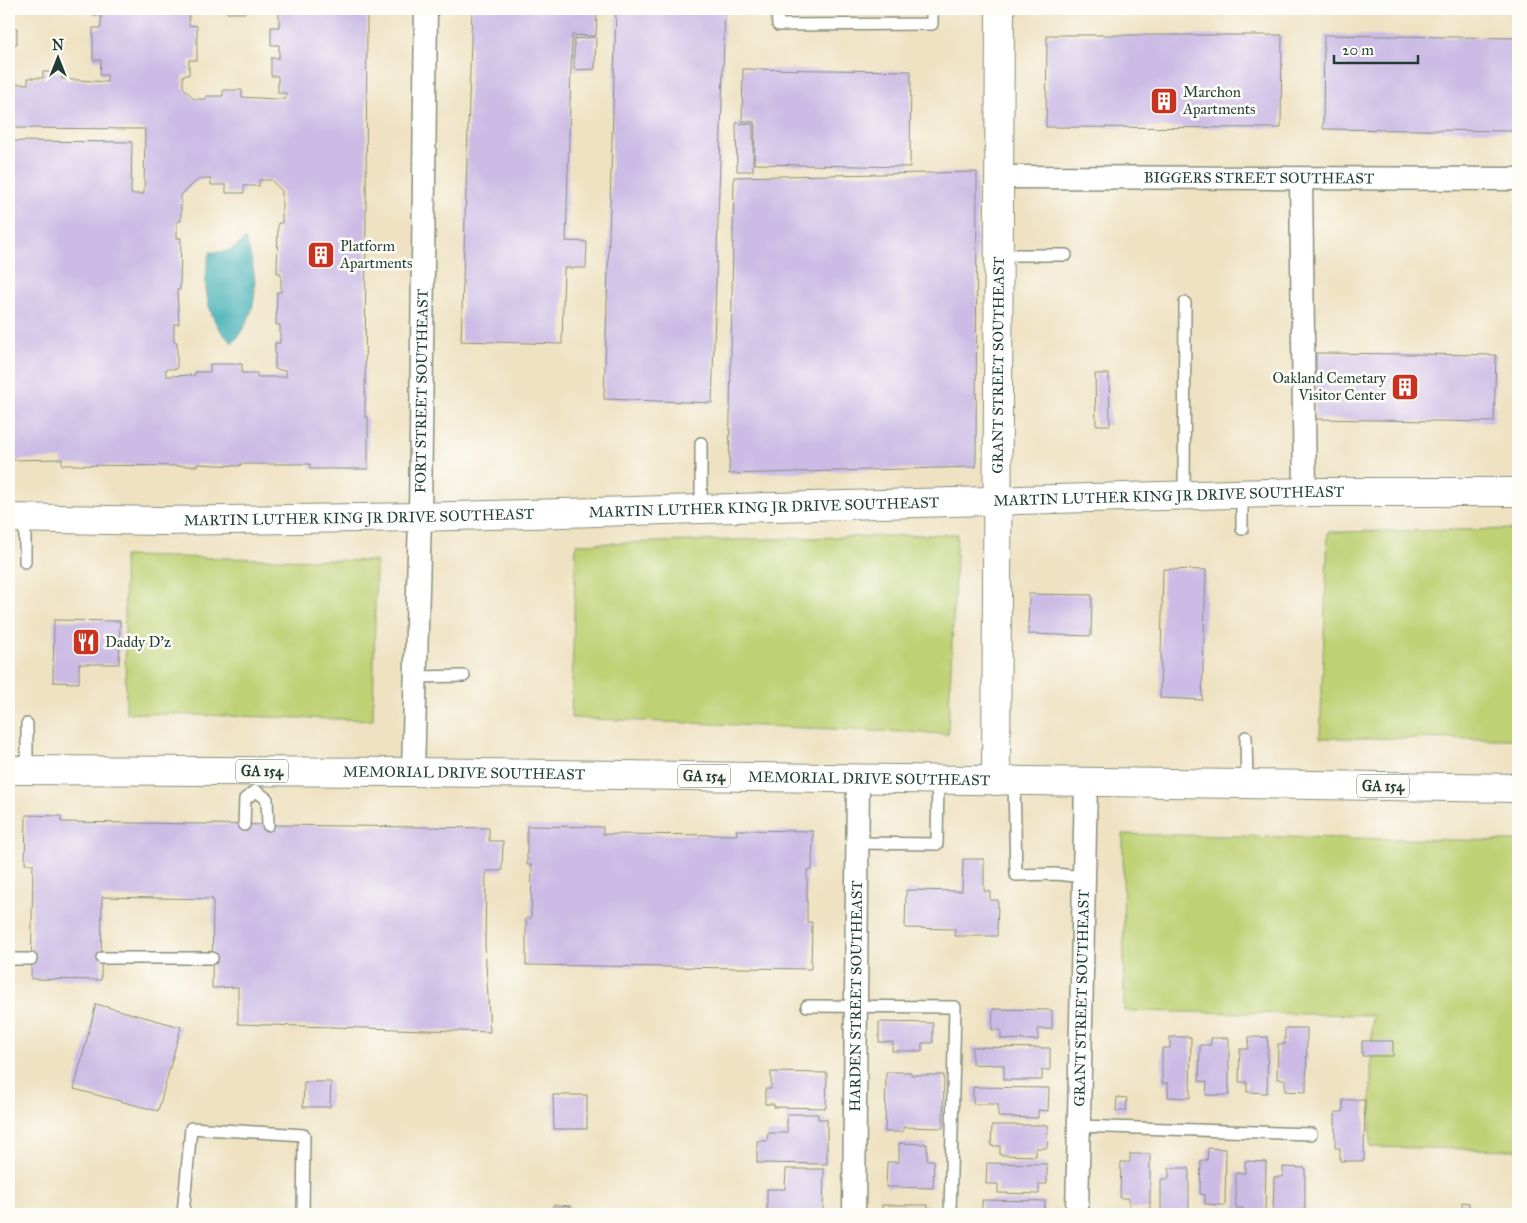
<svg xmlns="http://www.w3.org/2000/svg" width="1527" height="1223" viewBox="0 0 1527 1223" font-family="'IM FELL Great Primer',serif">
<rect width="100%" height="100%" fill="#fdfcf7"/>
<filter id="ink" filterUnits="userSpaceOnUse"><feTurbulence type="fractalNoise" baseFrequency=".02" numOctaves="2"/><feDisplacementMap in="SourceGraphic" scale="10" xChannelSelector="R" yChannelSelector="G"/><feConvolveMatrix kernelMatrix="1 2 1 2 8 2 1 2 1" color-interpolation-filters="sRGB"/></filter>
<filter id="wash" filterUnits="userSpaceOnUse"><feTurbulence type="fractalNoise" baseFrequency=".0096" numOctaves="4" result="noise"/><feDisplacementMap in="SourceGraphic" scale="20" xChannelSelector="R" yChannelSelector="G"/><feGaussianBlur stdDeviation="1.12" result="paint"/><feColorMatrix in="noise" values="0 0 0 0 0 0 0 0 0 0 0 0 0 0 0 0 0 1.4 0 .05"/><feComposite in="paint" operator="in"/></filter>
<g filter="url(#wash)">
<rect width="100%" height="100%" fill="#efe2c2"/>
<path fill="#bed174" stroke="#6e8754" d="M1518 529V739L1320 738 1328 532Z
M957 534 948 734 571 718 576 544Z
M124 556 376 561 373 720 126 713Z
M1123 834 1518 841V1150L1370 1147 1372 1015 1124 1011Z"/>
<path fill="#38abb2" stroke="#2c7473" d="M245 239C259 278 261 310 233 343 206 323 201 283 210 252 224 253 236 250 245 239Z"/>
<g id="blocks">
<path fill="#ccbbe5" fill-rule="evenodd" d="M94 9H182V10H189V25L197 26V60H189V75H183V87L194 99H206V96H223V90H242V97L275 99H286V93H278V76H271V58H279V45H271V27H279V13H290V9H367L365 417H368V469H310V464H240V466L197 464V466L62 465V459L9 460V141L132 142 131 194H144L145 129 9 128V76L16 84H28V78H43V72H62V79L107 82V75H100L101 60H93V28H101V15H94ZM199 179H211V185H226V193H244V186H259V180H271L282 191V223H278L277 273H281V292H277L276 325H280V343H275V369L286 371V377H257V373H242V364H210V372H195V375L166 376V369H177V342H174V324H179L177 290H180L181 238H177V221H181V195Z
M227 9H245V13H227Z
M472 9H725L712 403 604 399 616 12H597L596 36 572 35 566 241 587 242 586 268H564L562 344 461 341Z
M9 28H17V44H9Z
M1047 35H1282L1281 128 1046 127Z
M1324 35 1518 38V131L1323 129Z
M596 37 595 69 574 70V39Z
M743 69 911 71 910 167 754 164 755 122 742 121Z
M736 123 753 124V171H737Z
M977 172 976 467 729 474 734 177Z
M1316 353 1496 355 1494 422 1315 419Z
M1095 374H1109L1110 425H1096Z
M1163 569 1206 570 1202 700 1160 698Z
M1029 594 1092 595 1091 636 1028 634Z
M54 620 120 621 119 664H79V683L53 682Z
M26 815 61 816V822L489 828V841H503L502 871H486L485 946 490 1032 238 1024V987L212 988 213 899 102 897 101 980 31 979 33 864H25Z
M527 826 603 827V834L737 835 736 830 813 831 812 870H807V922H812L811 969 526 965V918H531L532 865H527Z
M963 859H984V891H990V900H998L997 936H955V929L905 928 906 890 962 891Z
M96 1004 181 1027 158 1111 74 1089Z
M993 1009 1052 1010V1029H1038V1040L1001 1039V1030H992Z
M879 1022 933 1023V1043H922V1051H892L893 1042H879Z
M1285 1028H1307L1306 1092 1285 1091V1079H1277L1278 1044H1285Z
M1170 1037H1191L1190 1098 1168 1097V1083H1162V1048H1170Z
M1249 1037H1268L1267 1093 1247 1092V1082H1239L1240 1049H1248Z
M1211 1038H1229V1095H1206L1207 1082 1199 1081 1200 1045H1211Z
M1362 1041H1393V1056H1362Z
M972 1047 1050 1048V1070H1042V1080H1004V1065L972 1064Z
M771 1072 827 1073 826 1108 774 1107V1104H765V1089H771Z
M886 1072H911V1075H944L943 1128 903 1127V1132H885Z
M304 1082H331L330 1107H303Z
M973 1087 1049 1088 1048 1111 1038 1110V1118L998 1117V1104H973Z
M553 1095H587V1129H554Z
M1117 1097 1127 1098 1126 1111H1116Z
M1343 1100H1365L1364 1161H1340V1148H1335V1112H1343Z
M787 1114H818V1119H827V1164L757 1163V1141H767L768 1133H787Z
M992 1125H1048L1047 1148H1036V1156L1000 1155V1146H991Z
M899 1143 927 1144V1160H934L933 1188 886 1187 887 1162H899Z
M1208 1148 1226 1149 1225 1205 1205 1204V1195L1200 1194 1201 1160H1207Z
M1130 1154H1150V1209L1129 1208V1198H1120L1121 1162H1130Z
M1245 1161 1266 1162 1265 1214H1243V1208H1236V1173H1245Z
M987 1163 1047 1164V1184H1039V1194L998 1193V1184H986Z
M1283 1167 1305 1168V1214H1273L1274 1177H1283Z
M1169 1168H1189V1214H1166V1213H1161V1179H1169Z
M786 1169H824L823 1213 767 1212V1189H785Z
M982 1200 1045 1201 1044 1214H982Z
M1462 1202 1469 1203V1214H1462Z
M553 1205 571 1206V1214H553Z
M882 1205H928V1214H882Z"/>
</g>
</g>
<g filter="url(#ink)">
<use href="#blocks" fill-opacity="0" stroke="#87907b" stroke-width="1"/>
<g fill="none" stroke-linecap="round" stroke-linejoin="round">
<g stroke="#87907b" stroke-width="14">
<path id="lane" d="M777 9 778 25 932 24V9
M999 255H1066
M701 443V509
M1242 493V529
M1184 495 1185 303
M25 519V562
M415 677 464 676
M27 724V770
M1246 737 1247 784
M1014 781 1016 875 1055 874 1084 877
M256 791 267 799 268 825
M244 825 245 799 256 791
M857 843 937 844 938 780
M102 958H212
M9 959H31
M807 1006 955 1007 950 1214
M1079 1126 1311 1134
M183 1214 191 1128 304 1135 303 1214"/>
</g>
<g stroke="#87907b" stroke-width="25">
<g id="street">
<path id="s1" d="M1000 177 1518 179"/>
<path d="M1301 179 1305 492"/>
<path id="s2" d="M413 772 420 517 426 9"/>
<path id="s3" d="M854 1214 858 778"/>
<path id="s4" d="M1077 1214 1086 782"/>
</g>
</g>
<g stroke="#87907b" stroke-width="30">
<g id="secondary">
<path id="s5" d="M9 518 159 521 420 517 1305 492H1518"/>
<path id="s6" d="M996 781 1000 9"/>
</g>
</g>
<g stroke="#87907b" stroke-width="30">
<g id="primary">
<path id="s7" d="M9 770 413 772 1518 788"/>
</g>
</g>
<use href="#lane" stroke="#fff" stroke-width="11"/>
<use href="#street" stroke="#fff" stroke-width="22"/>
<use href="#secondary" stroke="#fff" stroke-width="28"/>
<use href="#primary" stroke="#fff" stroke-width="28"/>
</g>
</g>
<defs>
<g id="building-square" transform="scale(1.4375)"><rect x="-9" y="-9" width="18" height="18" rx="4" fill="#c8321e" stroke="#fdfcf7"/><path d="M-4-6H4V6H1V3H-1V6H-4ZM-2.5-4.3h1.7v1.8h-1.7ZM.8-4.3h1.7v1.8H.8ZM-2.5-1h1.7V.8h-1.7ZM.8-1h1.7V.8H.8Z" fill="#fff"/></g>
<g id="restaurant-square" transform="scale(1.4375)"><rect x="-9" y="-9" width="18" height="18" rx="4" fill="#c8321e" stroke="#fdfcf7"/><path d="M-5-6h1v4h1v-4h1v4h1v-4h1v5L-1.5 .5V6h-2V.5L-5-1ZM5-6V6H3V1.5H1.5Q1.5-4 5-6Z" fill="#fff"/></g>
</defs>
<g fill-rule="evenodd">
<use href="#building-square" x="1164" y="101"/>
<use href="#building-square" x="321" y="255"/>
<use href="#building-square" x="1405" y="387"/>
<use href="#restaurant-square" x="86" y="642"/>
</g>
<g text-anchor="middle" dominant-baseline="central" stroke-width="5" stroke-linejoin="round" paint-order="stroke">
<g fill="#fdfcf7" stroke="#62766e" stroke-width="1">
<rect x="236" y="759.5" width="52" height="23" rx="4"/>
<rect x="678" y="764.5" width="52" height="23" rx="4"/>
<rect x="1357" y="774.5" width="52" height="23" rx="4"/>
</g>
<g font-size="14" font-weight="bold" fill="#1f3d34">
<text x="262" y="771">GA 154</text>
<text x="704" y="776">GA 154</text>
<text x="1383" y="786">GA 154</text>
</g>
<g font-size="15" fill="#1f3d34" stroke="#fdfcf7" text-anchor="start">
<text x="1183" y="92">Marchon<tspan x="1183" dy="17">Apartments</tspan></text>
<text x="340" y="246">Platform<tspan x="340" dy="17">Apartments</tspan></text>
<text x="1386" y="378" text-anchor="end">Oakland Cemetary<tspan x="1386" dy="17">Visitor Center</tspan></text>
<text x="105" y="642">Daddy D'z</text>
</g>
<g font-size="15" fill="#1f3d34" stroke="#fdfcf7">
<text stroke="none"><textPath href="#s1" startOffset="259">BIGGERS STREET SOUTHEAST</textPath></text>
<text stroke="none"><textPath href="#s6" startOffset="416">GRANT STREET SOUTHEAST</textPath></text>
<text stroke="none"><textPath href="#s2" startOffset="381">FORT STREET SOUTHEAST</textPath></text>
<text stroke="none"><textPath href="#s5" startOffset="1160">MARTIN LUTHER KING JR DRIVE SOUTHEAST</textPath></text>
<text stroke="none"><textPath href="#s5" startOffset="755">MARTIN LUTHER KING JR DRIVE SOUTHEAST</textPath></text>
<text stroke="none"><textPath href="#s5" startOffset="350">MARTIN LUTHER KING JR DRIVE SOUTHEAST</textPath></text>
<text stroke="none"><textPath href="#s7" startOffset="455">MEMORIAL DRIVE SOUTHEAST</textPath></text>
<text stroke="none"><textPath href="#s7" startOffset="860">MEMORIAL DRIVE SOUTHEAST</textPath></text>
<text stroke="none"><textPath href="#s3" startOffset="218">HARDEN STREET SOUTHEAST</textPath></text>
<text stroke="none"><textPath href="#s4" startOffset="216">GRANT STREET SOUTHEAST</textPath></text>
</g>
</g>
<rect width="1527" height="1223" fill="none" stroke="#fdfcf7" stroke-width="30"/>
<g transform="translate(58 58)" stroke="#fdfcf7" stroke-width="4" paint-order="stroke">
<path d="M0-4L9 19L0 12L-9 19Z" fill="#1f3d34"/>
<text y="-8" font-size="14" font-weight="bold" text-anchor="middle" fill="#1f3d34">N</text>
</g>
<path d="M1334 55v8h84v-8" fill="none" stroke="#1f3d34" stroke-width="2.5"/>
<text x="1342" y="55" font-size="15" fill="#1f3d34" stroke="#fdfcf7" stroke-width="4" paint-order="stroke">20 m</text>
</svg>
